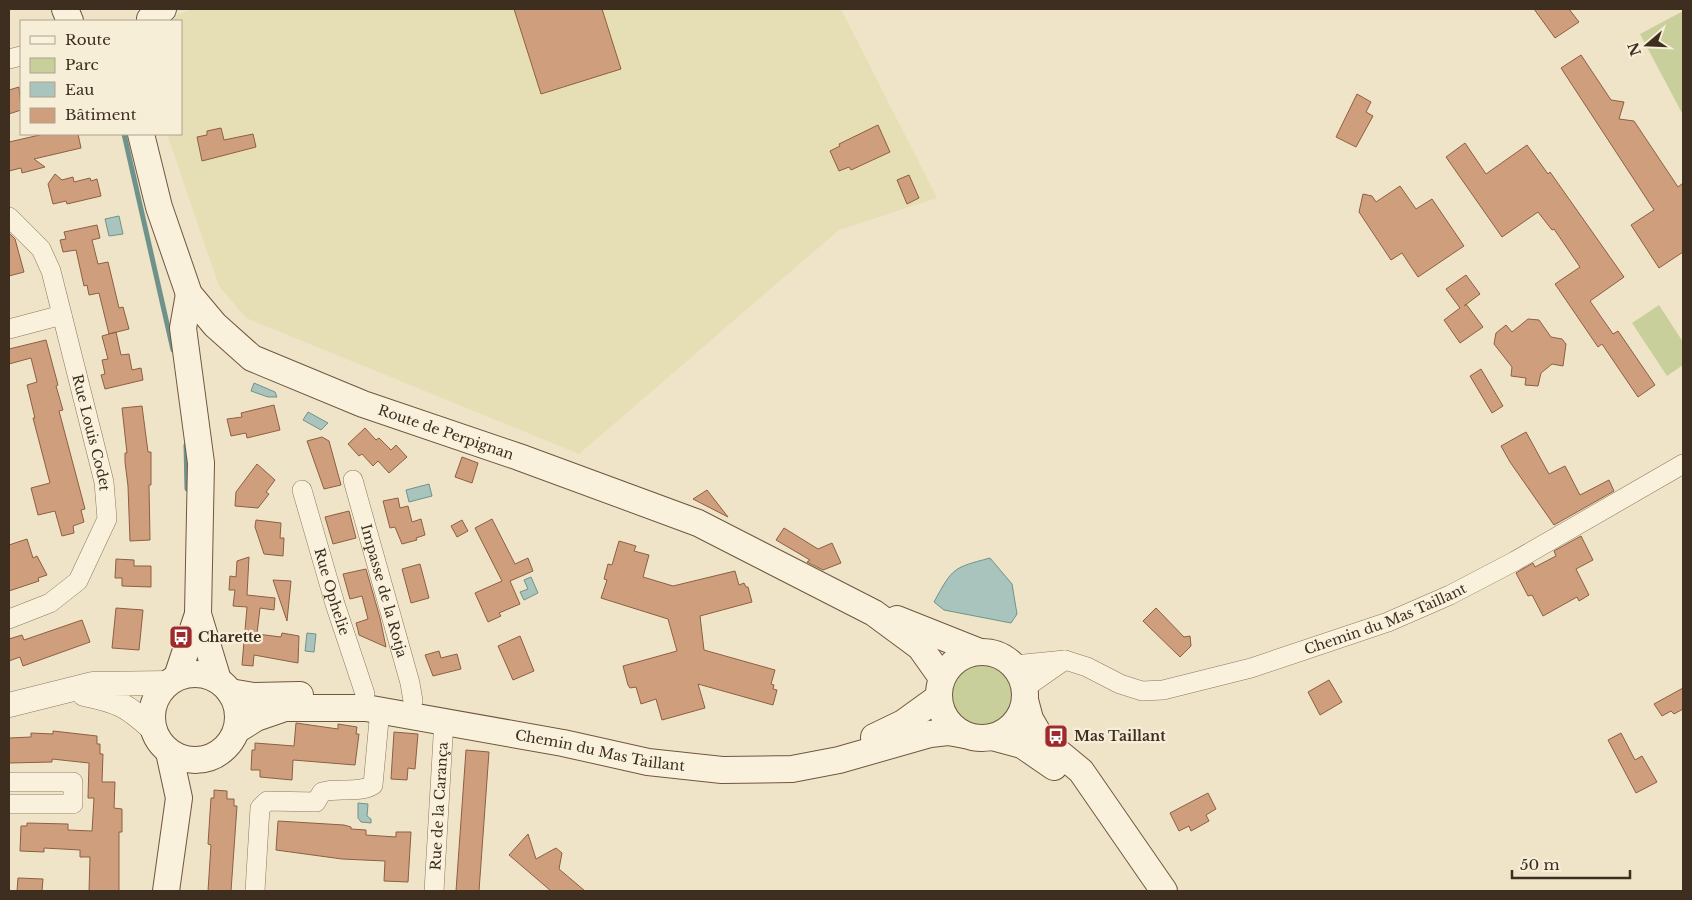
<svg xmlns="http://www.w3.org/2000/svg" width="1692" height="900" viewBox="0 0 1692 900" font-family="'Libre Baskerville',serif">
<rect width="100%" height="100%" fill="#f0e4c8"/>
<path fill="#e6deb5" d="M192 9H841L937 198 839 230 579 454 246 318 219 286 167 134H181V21H169L173 16Z"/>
<path fill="#c9cf9b" d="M1683 11V115L1640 34Z
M1659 305 1683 342V365L1667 376 1632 323Z
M951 695a32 32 0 1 1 64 0a32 32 0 1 1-64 0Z"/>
<path fill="#a9c4bc" stroke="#6f938a" d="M119 216 123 234 109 236 105 219Z
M254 383 275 392 277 397H268L251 391Z
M308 412 328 423 321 430 303 420Z
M429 484 432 496 409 502 406 490Z
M990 558 1012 584 1017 614 1011 623 944 610 934 602C953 567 953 568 990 558Z
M531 577 538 593 524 600 520 592 528 589 524 580Z
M307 633 316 634 314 652 305 651Z
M358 803 368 804 367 816 371 819V823L361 822 358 818Z"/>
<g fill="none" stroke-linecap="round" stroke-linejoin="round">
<path stroke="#6f938a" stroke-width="5" d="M124 134 173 350
M186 445 187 489"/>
</g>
<path fill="#cf9f7d" stroke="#8d5f41" d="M514 9H602L621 69 541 94Z
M1534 9H1569L1579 22 1555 38Z
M1581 55 1611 100 1624 102 1619 119 1634 121 1678 187 1683 183V252L1659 268 1631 225 1654 210 1561 68Z
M19 87 21 110 9 114V90Z
M1357 94 1371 102 1366 112 1373 116 1356 147 1336 137Z
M878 125 890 152 851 170 849 167 839 171 830 151 840 146 839 144Z
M221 128 224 140 253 134 256 147 202 161 197 137 207 135V131Z
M44 134H78L81 148 34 159 45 167 22 173 21 168 9 171V142Z
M1465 143 1486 174 1527 145 1548 174 1550 172 1624 277 1590 301 1613 334 1618 331 1655 385 1638 397 1602 344 1598 347 1555 284 1580 267 1554 229 1552 230 1538 212 1502 237 1446 157Z
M55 174 62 180 73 177 74 182 90 178 91 181 97 179 101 196 67 204 66 201 53 204 48 184Z
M909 175 919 198 907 204 897 180Z
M1400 186 1416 209 1432 199 1464 246 1418 277 1402 253 1391 260 1359 212 1363 194 1372 196 1376 202Z
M97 225 100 238 92 240 98 264 108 262 119 308 123 307 129 329 109 334 99 293 89 295 87 285 84 286 76 250 63 252 60 240 66 239 64 232Z
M9 233 15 239 24 272 9 276Z
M1466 275 1480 294 1464 306 1466 304 1483 327 1460 343 1444 320 1460 308 1446 289Z
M1528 319 1539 320 1551 337 1562 339 1566 344 1563 366 1552 364 1541 373 1538 386 1525 385 1526 378 1511 376 1512 367 1494 344 1496 333 1506 325 1512 332Z
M116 332 121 355 129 354 132 370 141 368 143 380 105 389 101 375 105 374 102 360 108 359 102 336Z
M46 340 58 385 56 386 63 410 59 411 85 509 81 510 84 522 73 526 74 533 62 536 55 511 38 515 31 488 50 483 33 418H35L27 385 37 382 31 358 9 364V349Z
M1481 369 1503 406 1492 413 1470 376Z
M274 405 280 430 247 438 246 433 231 436 227 419 242 417 241 413Z
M142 406 148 452H151V485H149L150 540 130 541 128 486 125 462V453H127L122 408Z
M365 428 376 440 379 438 391 450 396 445 407 457 389 473 378 461 373 466 362 454 359 456 348 444Z
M1526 432 1549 474 1565 466 1580 495 1609 480 1614 491 1554 525 1510 462 1501 446Z
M322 437 329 441 341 485 324 489 307 441Z
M462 457 478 463 472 483 455 477Z
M257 464 275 480 266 492 269 494 258 508 235 506 236 492Z
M707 490 728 517 693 499Z
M398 498 400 508 408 506 412 522 421 519 425 535 416 538 417 540 402 544 395 527 390 528 383 501Z
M349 511 356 538 333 544 325 517Z
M492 519 515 564 528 558 533 571 510 581 520 604 499 613 501 616 488 622 475 593 502 581 475 528Z
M256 520 281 523 280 538H284L283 556 264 554 255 527Z
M462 520 468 531 457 537 451 526Z
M784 528 818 549 832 543 841 563 823 570 807 562 810 560 776 540Z
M1581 536 1593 560 1576 569 1589 595 1579 601 1577 597 1543 616 1532 595 1528 596 1516 573 1533 563 1535 567 1556 556 1554 551Z
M27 539 33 558 37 556 47 575 38 578 39 581 9 591V545Z
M619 541 636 546 634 551 649 555 643 577 673 586 735 571 739 585 744 583 746 587H748L752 602 700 616 704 650 775 670 771 684 774 685 773 689 777 690 773 705 698 684 705 708 662 720 656 699 641 704 636 687 630 688 628 685 623 666 677 651 668 619 601 598 607 580 604 579 608 564 612 565Z
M249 557 247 595 275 598 274 610 260 608 257 634 281 637 282 633 299 636 298 663 254 655 253 666 242 665 247 607 233 606 235 590H229L230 576 236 577 237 561Z
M116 559 134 560V566H151V587L122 586V578H115Z
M420 564 429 598 411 603 402 569Z
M366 569 380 618 386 647 359 635 358 630 356 623 368 619 362 596 350 599 343 574Z
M273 580 291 581 287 621Z
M116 608 143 610 139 650 112 648Z
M1156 608 1184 637 1190 636 1191 646 1180 657 1143 621Z
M82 620 90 642 23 666 20 657 9 661V639L22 635 24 640Z
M520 636 534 671 513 680 498 646Z
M439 651 441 658 457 654 461 669 433 676 425 655Z
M1329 680 1342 702 1320 715 1308 692Z
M1683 688V709L1674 714 1671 711 1662 716 1654 704Z
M296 723 338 729V724L357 727 356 734H359L355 765 293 760 292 780 260 777V770H251L252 750H255V743L294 746Z
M53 731 97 736V744H100V754H103L102 782H115L114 808 122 809V832H119V891H89L90 857H80V850L44 848V852L20 851 21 826H27V823L68 824V830L92 831 94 798H88L89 763 52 759V762L9 763V738L31 737V733L53 734Z
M394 732 418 734 415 769 408 768 407 780 391 779Z
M1621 733 1635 760 1642 756 1657 782 1636 793 1608 740Z
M466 750 489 752 479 891H456Z
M214 790 227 791V799H234V806H237L231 891H208L211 845 208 844 211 798H214Z
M1208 793 1216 809 1206 815 1209 821 1191 831 1189 826 1179 831 1170 813Z
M278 821 344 825 351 827V829L366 830V835L396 837V832H411L408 882 384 881 385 861 342 859 276 850Z
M528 834 536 859 556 848 562 853 559 869 585 891H551L509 855Z
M18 878 43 879 42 891H17Z"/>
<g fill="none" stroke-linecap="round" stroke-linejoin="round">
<g stroke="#8d765c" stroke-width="20">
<g id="minor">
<path d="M9 59 21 56"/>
<path id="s1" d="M9 217 41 249 51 271 104 482 107 519 78 581 50 603 9 619"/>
<path d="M9 329 62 315"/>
<path id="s2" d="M353 480 410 683 413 701"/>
<path id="s3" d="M302 490 335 604 365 694"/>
<path id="s4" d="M1065 660 1087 667 1120 684 1142 691 1163 690 1251 668 1388 622 1450 595 1515 561 1683 464"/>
<path d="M1013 665 1065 660 1025 688"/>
<path d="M9 782H73V804H9"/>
<path d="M255 891 260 808 267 801 316 802 322 792C338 787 359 794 373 785L380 709"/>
<path id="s5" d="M434 891 444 720"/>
</g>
</g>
<g stroke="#8d765c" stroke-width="25">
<path id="tertiary" d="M84 694C118 701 127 705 153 729
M9 705 93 684 168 683"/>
</g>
<g stroke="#6f573f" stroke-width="28">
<g id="secondary">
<path d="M65 9 70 21"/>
<path d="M150 19 163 9"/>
<path id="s6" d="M141 134 159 207 189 294 215 325 252 358 363 404 519 457 698 523 874 613 920 647 942 678"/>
<path d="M189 294 183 328 201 463 198 614 218 680"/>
<path d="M897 619 980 652"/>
<circle cx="982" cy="695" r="43"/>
<circle cx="195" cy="717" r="43"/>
<path d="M177 677 198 614"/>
<path d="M230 692 254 696 300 695"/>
<path d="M1025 700 1030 719 1041 738 1081 771 1164 891"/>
<path id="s7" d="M237 730 256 718 285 708H366L563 743 648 762 722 770 792 769 839 760 930 734 948 732 965 735"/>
<path d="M874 737 903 723 939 697"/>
<path d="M992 737 1022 745 1054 767"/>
<path d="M166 891 179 798 169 752"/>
</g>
</g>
<use href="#minor" stroke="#faf1dc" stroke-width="19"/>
<use href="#tertiary" stroke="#faf1dc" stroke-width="24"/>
<use href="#secondary" stroke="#faf1dc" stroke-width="26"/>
</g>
<defs>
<g id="bus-square" transform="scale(1.25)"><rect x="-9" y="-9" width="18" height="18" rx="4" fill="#9e2a2b" stroke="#f7eed8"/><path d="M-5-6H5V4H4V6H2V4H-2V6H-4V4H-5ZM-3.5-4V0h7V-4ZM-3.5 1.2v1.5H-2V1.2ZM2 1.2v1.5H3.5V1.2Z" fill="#fff"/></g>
</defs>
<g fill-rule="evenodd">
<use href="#bus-square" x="181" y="637"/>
<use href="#bus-square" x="1056" y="736"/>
</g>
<g text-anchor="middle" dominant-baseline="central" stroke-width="4.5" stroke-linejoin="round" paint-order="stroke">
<g font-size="14" fill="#3d2e20" stroke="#f7eed8">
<text stroke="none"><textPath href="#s6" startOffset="465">Route de Perpignan</textPath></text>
<text stroke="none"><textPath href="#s1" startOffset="236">Rue Louis Codet</textPath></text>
<text stroke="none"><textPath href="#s2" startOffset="115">Impasse de la Rotja</textPath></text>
<text stroke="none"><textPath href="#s3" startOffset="106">Rue Ophelie</textPath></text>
<text stroke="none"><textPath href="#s4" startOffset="338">Chemin du Mas Taillant</textPath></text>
<text stroke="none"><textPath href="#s7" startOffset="372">Chemin du Mas Taillant</textPath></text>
<text stroke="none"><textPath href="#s5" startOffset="85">Rue de la Carança</textPath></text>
</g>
<g font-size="14" font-weight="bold" fill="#3d2e20" stroke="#f7eed8" text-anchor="start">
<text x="198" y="637">Charette</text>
<text x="1074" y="736">Mas Taillant</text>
</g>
</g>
<rect width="1692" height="900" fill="none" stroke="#3d2e20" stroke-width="20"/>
<rect x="20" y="20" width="162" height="115" fill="#f7eed8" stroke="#ada18e"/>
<rect x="30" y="36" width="25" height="8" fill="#faf1dc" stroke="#ada18e"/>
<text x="65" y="45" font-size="15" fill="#3d2e20">Route</text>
<rect x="30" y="58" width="25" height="15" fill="#c9cf9b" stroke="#ada18e"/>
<text x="65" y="70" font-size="15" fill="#3d2e20">Parc</text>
<rect x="30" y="82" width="25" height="15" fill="#a9c4bc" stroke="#ada18e"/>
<text x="65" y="95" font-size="15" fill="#3d2e20">Eau</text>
<rect x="30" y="108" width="25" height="15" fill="#cf9f7d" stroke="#ada18e"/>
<text x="65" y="120" font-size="15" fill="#3d2e20">Bâtiment</text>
<g transform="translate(1647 45) rotate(251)" stroke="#f7eed8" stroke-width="4" paint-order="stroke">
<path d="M0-4L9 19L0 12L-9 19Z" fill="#3d2e20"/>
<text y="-8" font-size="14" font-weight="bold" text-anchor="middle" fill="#3d2e20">N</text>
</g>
<path d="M1512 870v8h118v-8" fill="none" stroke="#3d2e20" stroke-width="2.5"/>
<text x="1520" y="870" font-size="15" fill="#3d2e20" stroke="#f7eed8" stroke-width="4" paint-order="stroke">50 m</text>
</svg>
